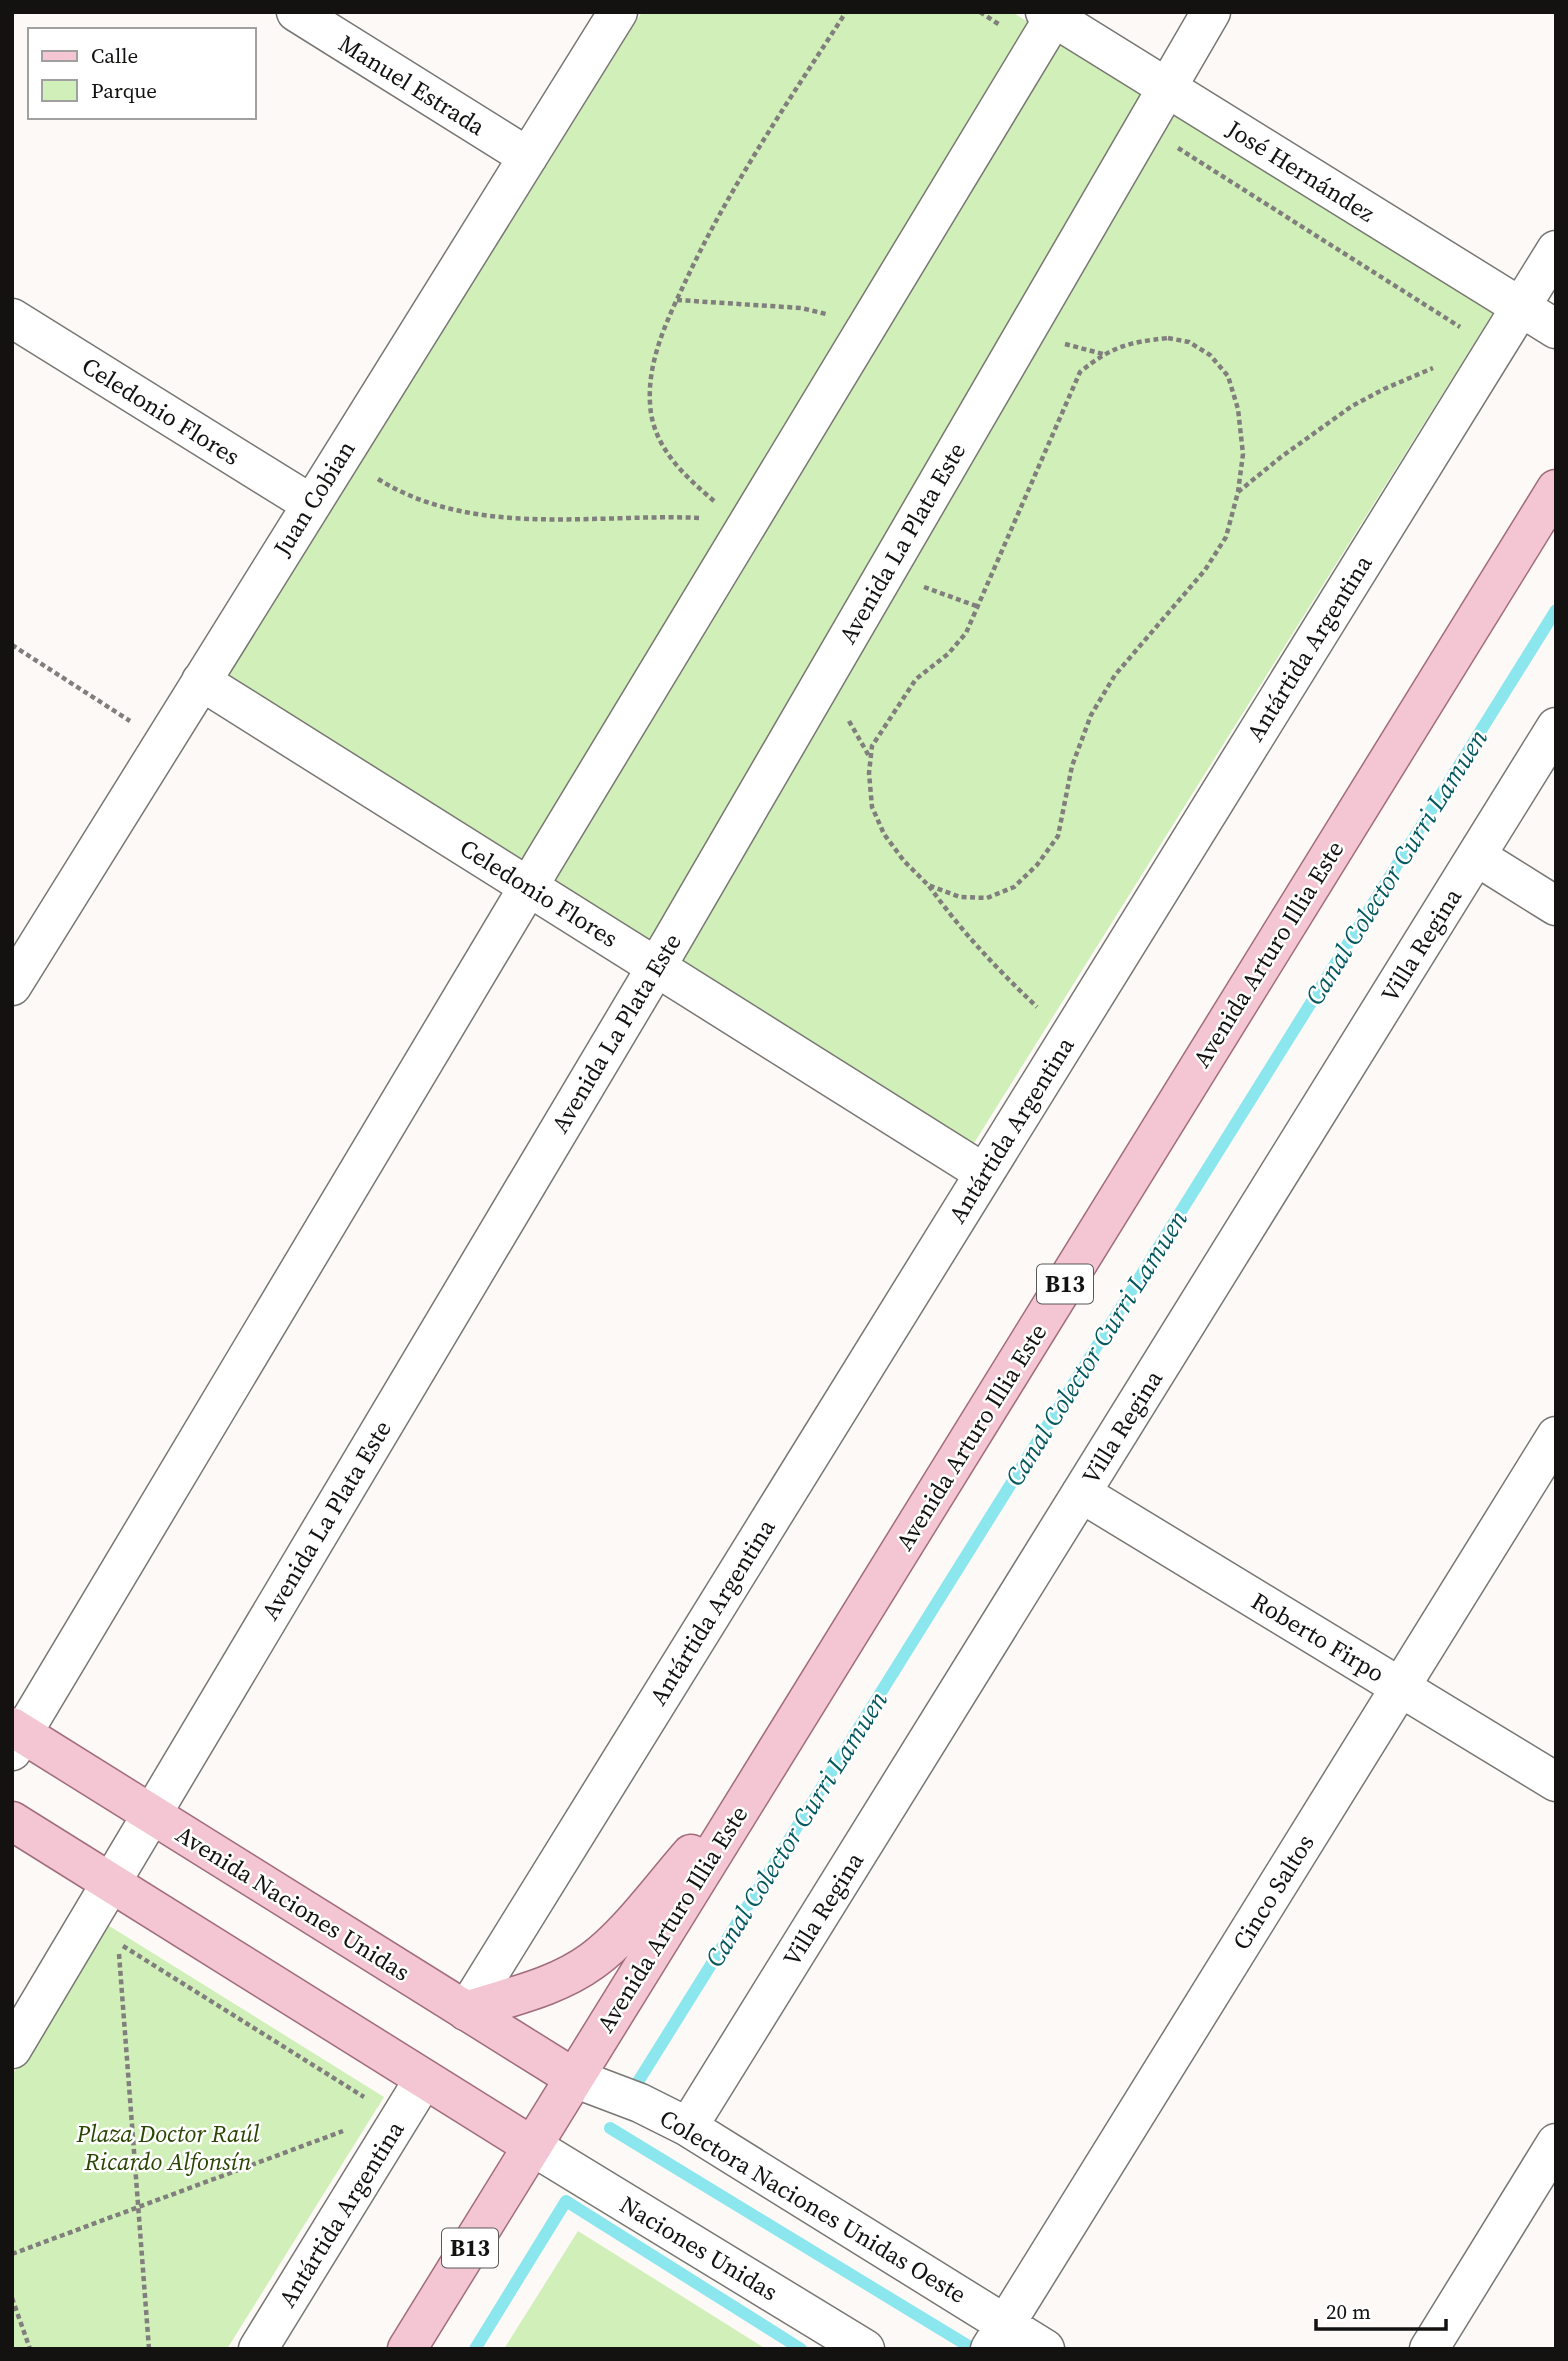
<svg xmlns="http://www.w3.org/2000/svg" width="1568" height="2361" viewBox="0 0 1568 2361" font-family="'Source Serif 4',serif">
<rect width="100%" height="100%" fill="#fcf9f6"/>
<path fill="#d1efb8" d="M642 12H1012L1493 313 974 1143 227 677Z
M106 1924 384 2097 227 2349H12V2075Z
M578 2231 766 2349H504Z"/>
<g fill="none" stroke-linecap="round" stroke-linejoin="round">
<path stroke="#8be6ee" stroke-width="12" d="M636 2085 1556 610
M610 2128 970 2347
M475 2349 566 2201 801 2349"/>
<g stroke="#797773" stroke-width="41">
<path id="minor" d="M296 12 528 157
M1045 12 1556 329
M12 318 311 504
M201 681 984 1173
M1476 856 1556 906
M12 986 618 12
M1081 1493 1556 1782
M12 1751 545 859 1057 12
M466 2011 1556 250
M12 2049 671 942 1211 12
M574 2078 640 2103 688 2127 1045 2349
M688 2127 1556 727
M532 2146 865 2349
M258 2349 424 2079
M990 2349 1556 1436
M1429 2349 1556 2143"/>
</g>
<g stroke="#a16d7b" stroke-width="41">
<path id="major" d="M12 1727 574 2078
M12 1821 532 2146
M466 2011C508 1997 555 1988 592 1961 626 1937 662 1887 691 1854
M407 2349 1556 489"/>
</g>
<path stroke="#817f7d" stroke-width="4.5" stroke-dasharray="5 3.5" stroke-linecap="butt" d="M980 12 1000 25
M1178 148 1460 327
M677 300 801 308 826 314
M1168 338 1189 342 1210 355 1228 376 1238 409 1243 454 1238 492 1226 537 1205 570 1115 675 1091 715 1072 766 1058 836 1037 865 1014 887 987 898 960 897 928 885 904 861 884 834 872 807 869 773 872 746 916 679 948 654 966 633 1080 372C1111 347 1128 342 1168 338Z
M1065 344 1103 354
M378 479C474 539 595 513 701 518
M1238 492 1281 457 1352 406 1384 389 1433 368
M714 501C686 477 657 451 651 413 644 365 668 318 688 276 732 183 790 99 846 12
M924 587 979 607
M12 645 130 721
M849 721 869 756
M929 886C962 932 995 967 1037 1007
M123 1946 364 2097
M119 1954 149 2349
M12 2254 343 2131
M12 2298 30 2349"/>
<use href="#minor" stroke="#fff" stroke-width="38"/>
<use href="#major" stroke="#f4c5d2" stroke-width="38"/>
</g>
<g text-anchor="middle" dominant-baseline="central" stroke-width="5" stroke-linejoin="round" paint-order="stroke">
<g fill="#fff" stroke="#5a5958" stroke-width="2">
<rect x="1037" y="1264.5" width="56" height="39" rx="5"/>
<rect x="442" y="2228.5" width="56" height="39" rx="5"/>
</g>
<g font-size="23" font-weight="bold" fill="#131211">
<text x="1065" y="1284">B13</text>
<text x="470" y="2248">B13</text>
</g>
<g font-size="24" fill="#131211" stroke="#fff">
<text transform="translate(412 85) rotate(32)">Manuel Estrada</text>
<text transform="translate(1301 171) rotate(32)">José Hernández</text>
<text transform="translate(161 411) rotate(32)">Celedonio Flores</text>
<text transform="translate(314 498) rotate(-58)">Juan Cobian</text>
<text transform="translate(902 543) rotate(-60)">Avenida La Plata Este</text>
<text transform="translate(1309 648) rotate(-58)">Antártida Argentina</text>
<text transform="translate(539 893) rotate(32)">Celedonio Flores</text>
<text transform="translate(1421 945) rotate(-58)">Villa Regina</text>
<text transform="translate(1268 954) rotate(-58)">Avenida Arturo Illia Este</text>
<text transform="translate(616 1033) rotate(-59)">Avenida La Plata Este</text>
<text transform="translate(1011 1130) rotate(-58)">Antártida Argentina</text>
<text transform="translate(1122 1427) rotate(-58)">Villa Regina</text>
<text transform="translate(971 1437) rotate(-58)">Avenida Arturo Illia Este</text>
<text transform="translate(326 1520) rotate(-59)">Avenida La Plata Este</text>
<text transform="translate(712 1612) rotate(-58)">Antártida Argentina</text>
<text transform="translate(1318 1637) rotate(31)">Roberto Firpo</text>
<text transform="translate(1273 1892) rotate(-58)">Cinco Saltos</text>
<text transform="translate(293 1903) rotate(32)">Avenida Naciones Unidas</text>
<text transform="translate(823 1909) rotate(-58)">Villa Regina</text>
<text transform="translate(672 1919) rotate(-58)">Avenida Arturo Illia Este</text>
<text transform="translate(813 2206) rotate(31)">Colectora Naciones Unidas Oeste</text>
<text transform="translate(341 2214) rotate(-58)">Antártida Argentina</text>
<text transform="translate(699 2248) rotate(31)">Naciones Unidas</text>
</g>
<g font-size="24" font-style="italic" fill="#294502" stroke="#fff">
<text x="168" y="2133">Plaza Doctor Raúl<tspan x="168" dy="28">Ricardo Alfonsín</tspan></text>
</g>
<g font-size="26" font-style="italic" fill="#04595f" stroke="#fff">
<text transform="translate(1396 867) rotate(-58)">Canal Colector Curri Lamuen</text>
<text transform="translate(1096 1348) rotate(-58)">Canal Colector Curri Lamuen</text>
<text transform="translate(796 1829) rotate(-58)">Canal Colector Curri Lamuen</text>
</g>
</g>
<rect width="1568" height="2361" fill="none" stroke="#131211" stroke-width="28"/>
<rect x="28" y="28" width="228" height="91" fill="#ffffff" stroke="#a1a0a0" stroke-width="2"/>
<rect x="42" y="51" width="35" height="10" fill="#f4c5d2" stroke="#a1a0a0" stroke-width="2"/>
<text x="91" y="63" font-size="21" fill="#131211">Calle</text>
<rect x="42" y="80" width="35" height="21" fill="#d1efb8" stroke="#a1a0a0" stroke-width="2"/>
<text x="91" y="98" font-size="21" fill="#131211">Parque</text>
<path d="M1316 2319v10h130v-10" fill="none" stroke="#131211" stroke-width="3.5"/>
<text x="1326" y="2319" font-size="21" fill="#131211" stroke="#ffffff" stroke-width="5" paint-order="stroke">20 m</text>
</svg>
